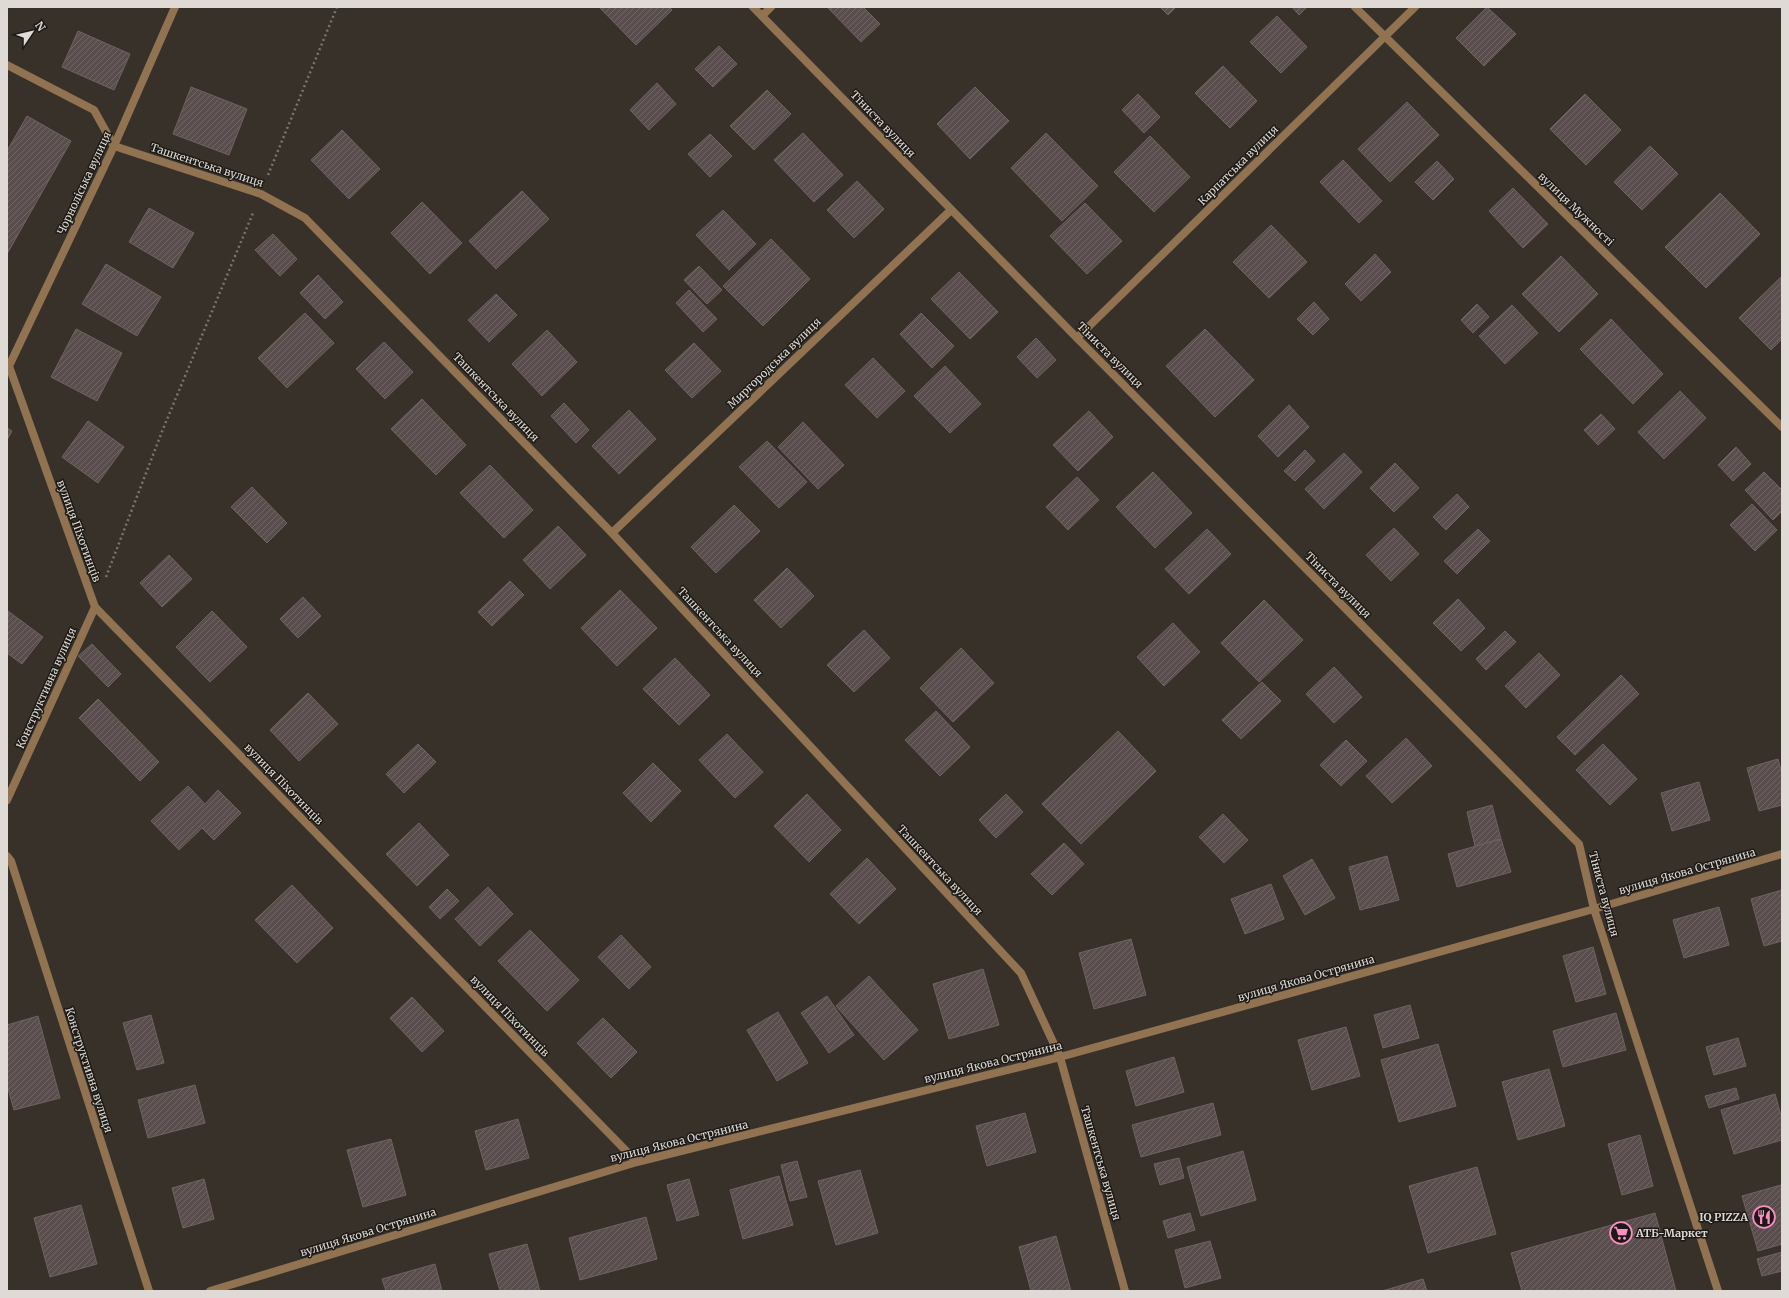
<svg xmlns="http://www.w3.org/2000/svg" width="1789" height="1298" viewBox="0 0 1789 1298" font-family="Merriweather,serif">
<defs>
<pattern id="building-hatch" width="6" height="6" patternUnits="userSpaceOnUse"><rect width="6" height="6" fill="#594d4d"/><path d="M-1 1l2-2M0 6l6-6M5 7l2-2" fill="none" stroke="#706666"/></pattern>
</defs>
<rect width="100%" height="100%" fill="#38312a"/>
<path fill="url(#building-hatch)" stroke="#6f6362" d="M599 7H669L672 10 636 45Z
M829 7H863L880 24 861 42 828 8Z
M1160 7H1176L1168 15Z
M1292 7H1307L1299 15Z
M1487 7 1516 34 1484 66 1456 38Z
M1277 16 1307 47 1281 73 1250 42Z
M78 31 130 54 114 90 62 67Z
M719 46 737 64 713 87 695 69Z
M1223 66 1257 101 1230 128 1195 93Z
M657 83 676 104 649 130 630 110Z
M191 87 247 109 229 155 173 134Z
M975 87 1009 121 970 159 937 124Z
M767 90 791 114 754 150 730 126Z
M1138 94 1160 117 1144 133 1122 110Z
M1585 94 1621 130 1586 165 1550 129Z
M1407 102 1439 135 1390 182 1358 149Z
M27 116 71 141 7 254V151Z
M342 130 380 169 349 199 311 160Z
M803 133 843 175 814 202 774 160Z
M1046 133 1098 186 1062 221 1011 168Z
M710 134 732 156 710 177 688 154Z
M1150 136 1190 177 1154 212 1114 172Z
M1650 146 1678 174 1642 210 1614 182Z
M1343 160 1382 201 1359 223 1320 182Z
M1437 161 1454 179 1433 200 1415 182Z
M857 181 884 209 854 238 827 210Z
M1513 188 1548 224 1523 248 1489 211Z
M522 191 549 219 496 269 469 241Z
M1720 193 1760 234 1706 288 1665 247Z
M422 202 462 243 430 274 391 233Z
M1085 203 1122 241 1087 274 1050 236Z
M149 208 194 233 173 268 129 242Z
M723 210 756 244 729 270 696 235Z
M1271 225 1307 262 1269 298 1233 262Z
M273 234 297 259 280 276 255 250Z
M771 239 810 279 763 326 723 286Z
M1375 254 1391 272 1361 301 1345 284Z
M1561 256 1598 294 1559 332 1522 294Z
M106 264 161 297 137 336 82 304Z
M699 266 722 290 707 304 684 280Z
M959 272 998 312 970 339 931 299Z
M318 275 343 302 325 319 300 293Z
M1781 277 1782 339 1771 350 1739 318Z
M689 290 717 319 703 332 676 303Z
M496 294 517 315 489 342 468 320Z
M1314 302 1329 319 1313 335 1297 319Z
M1477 304 1489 317 1473 333 1461 320Z
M1512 305 1538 333 1505 364 1479 336Z
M305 313 334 343 287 388 258 358Z
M921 313 954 346 932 368 900 334Z
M1611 319 1663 374 1633 404 1580 349Z
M76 329 122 353 97 401 51 377Z
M1205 329 1254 380 1215 417 1166 366Z
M547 330 577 362 542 396 512 364Z
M1036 338 1056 360 1037 378 1017 357Z
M384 342 413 372 385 399 356 369Z
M694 343 721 371 692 398 665 370Z
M873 358 905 391 877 418 845 385Z
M945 366 981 404 950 433 914 396Z
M1680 391 1706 418 1664 459 1638 432Z
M422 399 466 445 436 475 391 429Z
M564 403 589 430 576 443 551 416Z
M1289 405 1309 427 1278 457 1258 436Z
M629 410 656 439 619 474 592 446Z
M1089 411 1113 437 1078 471 1053 445Z
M1601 414 1615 429 1598 445 1584 430Z
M88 421 124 447 98 483 62 457Z
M803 422 844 465 818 489 778 447Z
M7 428 12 431 7 440Z
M767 441 807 482 779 508 739 467Z
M1736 447 1751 464 1733 481 1718 465Z
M1305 450 1315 461 1295 481 1284 471Z
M1344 453 1362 472 1324 509 1305 489Z
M1395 463 1419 488 1394 512 1370 488Z
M490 465 533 510 504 538 460 493Z
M1153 472 1192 513 1155 548 1116 507Z
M1764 472 1782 490V511L1773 520 1745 490Z
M1077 477 1099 500 1068 530 1046 507Z
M252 487 287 523 267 543 231 507Z
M1457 494 1469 507 1446 530 1433 517Z
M1752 504 1777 530 1755 551 1730 525Z
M734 505 760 531 716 573 691 547Z
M558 526 586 555 550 589 523 560Z
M1394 528 1419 554 1391 581 1366 555Z
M1207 529 1231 554 1189 594 1165 569Z
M1478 529 1490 541 1457 574 1444 561Z
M169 555 192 579 162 607 140 583Z
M787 568 814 596 781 628 754 600Z
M510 581 524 595 492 626 478 612Z
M620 590 657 628 617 666 581 628Z
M303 597 321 616 298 638 280 619Z
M1458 599 1485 628 1461 651 1433 623Z
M1264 600 1303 640 1259 682 1221 643Z
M8 611 43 637 22 664 7 653Z
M212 611 247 647 210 682 176 647Z
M1173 623 1200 652 1164 686 1137 657Z
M864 630 890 658 854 692 827 665Z
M1505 631 1516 642 1486 670 1476 659Z
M92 644 121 674 108 687 78 656Z
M961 648 994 683 953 722 920 688Z
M1539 653 1560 675 1526 708 1505 686Z
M675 658 710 695 679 725 643 689Z
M1334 667 1362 697 1334 723 1306 694Z
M1621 675 1639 694 1575 755 1557 737Z
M1262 682 1281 701 1241 739 1222 720Z
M308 693 338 724 299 761 270 730Z
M98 699 159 762 140 781 79 718Z
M936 711 970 747 940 776 905 740Z
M1118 731 1156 771 1081 844 1042 804Z
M727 734 763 772 735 798 699 760Z
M1406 738 1432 766 1392 803 1366 776Z
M1346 740 1367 761 1341 786 1320 765Z
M418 744 436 762 404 793 386 774Z
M1603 744 1637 779 1610 805 1576 770Z
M1778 759 1782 774V805L1759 811 1747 768Z
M653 763 681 791 651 822 623 793Z
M1699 782 1710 820 1672 831 1661 793Z
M188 786 205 804 218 790 241 813 214 840 202 828 179 850 151 821Z
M807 794 841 830 809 862 774 826Z
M1006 794 1023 812 996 838 979 820Z
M1492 805 1501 839 1475 846 1467 812Z
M1223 814 1248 840 1224 863 1199 837Z
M419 823 449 855 417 886 386 854Z
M1501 839 1511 872 1457 887 1448 854Z
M1064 843 1084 864 1052 895 1031 874Z
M1387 856 1399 900 1360 910 1349 867Z
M867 858 896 889 859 924 830 894Z
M1312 859 1335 898 1305 915 1283 876Z
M1271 884 1284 919 1245 934 1231 899Z
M292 885 333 928 297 963 255 920Z
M488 887 513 914 480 946 455 919Z
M447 889 459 901 440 919 429 907Z
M1782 890V941L1764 946 1751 899Z
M1719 907 1729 945 1684 958 1673 920Z
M530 930 579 980 547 1011 498 961Z
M621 935 651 967 629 989 598 957Z
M1131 939 1146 995 1094 1009 1079 953Z
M1593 947 1606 994 1576 1002 1563 956Z
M983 969 999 1025 949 1039 933 984Z
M869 976 918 1030 884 1060 836 1006Z
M827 996 854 1035 829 1053 801 1013Z
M412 997 444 1031 422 1052 390 1018Z
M1410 1005 1419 1038 1383 1048 1374 1015Z
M778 1012 808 1063 777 1081 747 1030Z
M1616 1013 1626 1050 1563 1067 1553 1031Z
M151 1015 164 1063 137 1070 123 1023Z
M38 1016 60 1098 14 1110 7 1085V1025Z
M603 1018 637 1052 611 1078 577 1043Z
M1346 1027 1360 1076 1312 1090 1298 1040Z
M1738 1038 1746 1066 1714 1075 1706 1047Z
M1438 1044 1456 1106 1399 1122 1381 1060Z
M1174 1057 1184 1092 1136 1106 1126 1071Z
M1549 1069 1565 1126 1518 1140 1502 1082Z
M195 1085 205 1123 148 1138 138 1100Z
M1736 1088 1739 1099 1709 1108 1705 1096Z
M1775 1094 1782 1119V1140L1734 1154 1721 1110Z
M1213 1103 1221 1135 1141 1157 1132 1125Z
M1025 1113 1036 1152 987 1166 976 1126Z
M518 1119 529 1158 486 1170 475 1131Z
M1640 1135 1653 1186 1622 1195 1608 1144Z
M391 1139 406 1195 363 1207 347 1150Z
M1243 1151 1256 1200 1201 1216 1187 1167Z
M1179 1158 1184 1178 1160 1185 1154 1164Z
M797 1161 807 1197 790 1201 781 1165Z
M1477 1167 1496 1234 1428 1253 1409 1186Z
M860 1170 878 1233 836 1245 818 1181Z
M779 1176 793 1225 743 1239 730 1190Z
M204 1179 214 1219 183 1228 172 1188Z
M689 1179 699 1215 677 1221 667 1185Z
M1781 1185 1782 1244 1758 1251 1742 1196Z
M81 1205 97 1264 50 1277 34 1218Z
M1190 1213 1195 1230 1168 1238 1163 1221Z
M1655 1213 1676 1291H1522L1511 1253Z
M646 1217 657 1259 580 1280 569 1238Z
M1056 1236 1071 1291H1031L1019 1247Z
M1210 1241 1221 1278 1185 1288 1175 1250Z
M527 1244 540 1291H500L489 1254Z
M1782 1252V1271L1762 1276 1757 1259Z
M435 1264 442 1291H386L382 1279Z
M1423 1279 1427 1291H1382Z"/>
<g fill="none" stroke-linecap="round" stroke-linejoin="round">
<path stroke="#7a746e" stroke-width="2.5" stroke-dasharray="2 3" stroke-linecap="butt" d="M268 175 337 7
M106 577 163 429 253 213"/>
<path stroke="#917352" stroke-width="8" d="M7 65 94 110 114 146"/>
<path stroke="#917352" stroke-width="8" d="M753 7 1077 338 1579 844 1594 909 1718 1291
M1355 7 1782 427
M762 16 771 7
M114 146 261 194 305 218 612 533 1021 973 1060 1057 1125 1291
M1077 338 1415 7
M7 365 9 366 95 607 637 1162
M9 366 114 146 175 7
M612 533 951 210
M7 800 95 607
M7 856 11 861 149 1291
M210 1291 637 1162 1060 1057 1594 909 1782 854"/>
</g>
<defs>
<g id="restaurant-ring" transform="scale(1.15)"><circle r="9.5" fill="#1d1a16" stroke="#fa8fc6" stroke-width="1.5"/><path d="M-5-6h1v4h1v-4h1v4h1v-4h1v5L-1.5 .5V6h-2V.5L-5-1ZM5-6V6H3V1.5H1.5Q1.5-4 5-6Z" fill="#fa8fc6"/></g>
<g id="supermarket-ring" transform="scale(1.15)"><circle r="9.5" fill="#1d1a16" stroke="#fa8fc6" stroke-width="1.5"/><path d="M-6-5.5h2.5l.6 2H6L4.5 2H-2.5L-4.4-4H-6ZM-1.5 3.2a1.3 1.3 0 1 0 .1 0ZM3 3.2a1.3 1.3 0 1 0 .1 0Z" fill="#fa8fc6"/></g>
</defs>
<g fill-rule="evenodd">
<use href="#restaurant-ring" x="1764" y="1217"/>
<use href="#supermarket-ring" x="1621" y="1233"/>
</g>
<g text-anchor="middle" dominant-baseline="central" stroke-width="3" stroke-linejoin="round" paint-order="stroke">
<g font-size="11" fill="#dfdad5" stroke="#1d1a16">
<text transform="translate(883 124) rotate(46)">Тіниста вулиця</text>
<text transform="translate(207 165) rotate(18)">Ташкентська вулиця</text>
<text transform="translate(1238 165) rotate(-45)">Карпатська вулиця</text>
<text transform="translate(84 183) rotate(-65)">Чорноліська вулиця</text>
<text transform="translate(1576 209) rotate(44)">вулиця Мужності</text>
<text transform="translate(1110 355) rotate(45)">Тіниста вулиця</text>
<text transform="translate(774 363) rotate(-44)">Миргородська вулиця</text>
<text transform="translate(496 397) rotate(46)">Ташкентська вулиця</text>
<text transform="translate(79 531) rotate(70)">вулиця Піхотинців</text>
<text transform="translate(1338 585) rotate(45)">Тіниста вулиця</text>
<text transform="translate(720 632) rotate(47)">Ташкентська вулиця</text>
<text transform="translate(46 688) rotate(-66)">Конструктивна вулиця</text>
<text transform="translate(284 784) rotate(46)">вулиця Піхотинців</text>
<text transform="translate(940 870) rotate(47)">Ташкентська вулиця</text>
<text transform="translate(1687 871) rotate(-16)">вулиця Якова Острянина</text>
<text transform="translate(1604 894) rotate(75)">Тіниста вулиця</text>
<text transform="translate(1306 978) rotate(-16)">вулиця Якова Острянина</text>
<text transform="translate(510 1016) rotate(46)">вулиця Піхотинців</text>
<text transform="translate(993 1062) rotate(-14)">вулиця Якова Острянина</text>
<text transform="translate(89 1070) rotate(72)">Конструктивна вулиця</text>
<text transform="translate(679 1141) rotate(-14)">вулиця Якова Острянина</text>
<text transform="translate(1101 1163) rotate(74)">Ташкентська вулиця</text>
<text transform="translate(368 1232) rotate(-17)">вулиця Якова Острянина</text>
</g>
<g font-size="11" font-weight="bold" fill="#dfdad5" stroke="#1d1a16" text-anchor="end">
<text x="1748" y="1217">IQ PIZZA</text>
<text x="1636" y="1233" text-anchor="start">АТБ-Маркет</text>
</g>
</g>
<rect width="1789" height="1298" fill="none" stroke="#dfdad5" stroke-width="16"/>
<g transform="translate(32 32) rotate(55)" stroke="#1d1a16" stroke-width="3" paint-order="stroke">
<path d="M0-3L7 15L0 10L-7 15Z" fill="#dfdad5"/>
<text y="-6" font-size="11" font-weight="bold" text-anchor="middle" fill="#dfdad5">N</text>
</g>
</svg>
